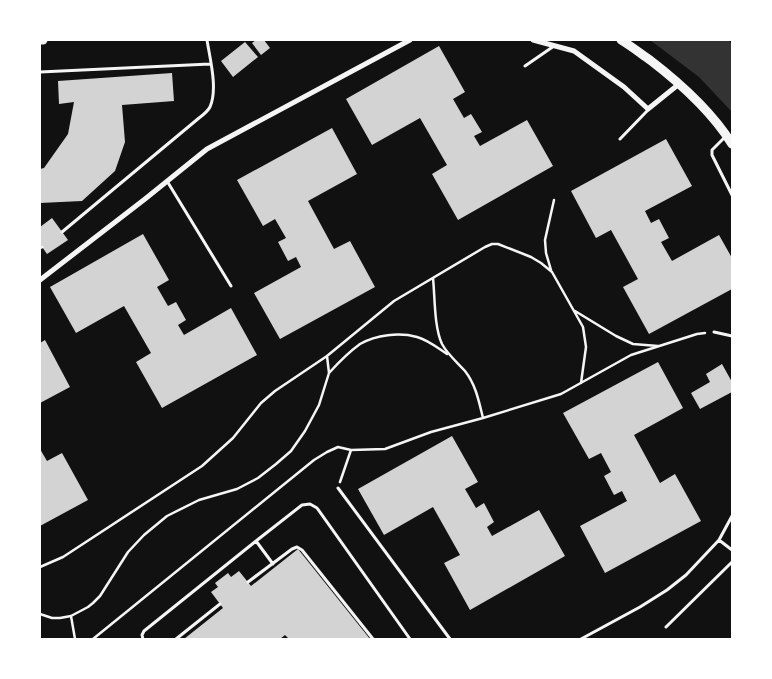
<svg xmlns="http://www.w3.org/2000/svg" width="772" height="679" viewBox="0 0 772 679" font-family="'Fira Sans Condensed',sans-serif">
<rect width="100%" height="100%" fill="#111"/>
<path fill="#333" d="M650 40H728L732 44V112L699 77Z"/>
<path fill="#d3d3d3" d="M256 40H264L270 48 261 55 252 43Z
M245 42 258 57 233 77 221 61Z
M439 46 465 92 453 99 464 118 471 114 482 132 474 136 480 146 527 120 553 166 458 220 432 174 447 165 420 118 372 145 346 99Z
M172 73 174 101 122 105 125 142 115 171 82 201 40 203V169L44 168 68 134 74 102 59 104 58 81Z
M332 128 357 174 308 201 334 249 350 241 375 287 280 339 254 293 301 267 296 257 288 261 278 242 286 238 275 219 263 226 237 180Z
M666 139 692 186 645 211 651 223 659 219 669 238 661 242 672 261 719 235 732 258V289L649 334 623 287 638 279 611 230 596 238 571 191Z
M52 218 68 240 47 254 40 244V227Z
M143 234 169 280 157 287 168 306 176 302 186 320 178 325 184 335 231 308 257 355 162 408 136 362 151 353 124 306 76 333 50 287Z
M45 340 70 387 40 403V343Z
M658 362 683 408 634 435 660 483 675 474 701 521 605 573 580 526 627 501 622 491 614 495 604 476 611 472 601 453 589 459 563 413Z
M722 364 732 382V392L700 409 691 393 710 382 706 374Z
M452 436 478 482 465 489 476 508 484 503 494 522 487 527 492 536 539 510 565 556 470 610 444 563 460 555 433 507 384 535 358 489Z
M40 449 47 461 62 453 88 500 40 526Z
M298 549 370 639H289L285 635 280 639H184L223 608 211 592 218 587 215 583 228 573 231 577 239 571 251 586Z"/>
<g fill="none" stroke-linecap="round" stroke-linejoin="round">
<path stroke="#f5f5f5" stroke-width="2.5" d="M551 270 546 253 545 240 554 200
M433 278C435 297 434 327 442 344 448 355 457 362 465 371 476 385 479 402 483 418
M575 311 616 336 633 344 658 346
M329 373C338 363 349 352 360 344 376 335 399 332 417 337 428 340 438 348 447 354
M340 482 351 450 385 449 431 432 483 418 561 394 631 355 697 334 705 333
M40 567 63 557 202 466 233 438 261 403 275 391 327 356 394 301 485 247 492 244H498L531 257 541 263 552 272 583 327 586 347 581 383
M40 614 52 618H60L71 616 88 607 93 603 100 596 128 552 144 535 167 516 199 500 237 489 258 478 276 464 291 451 305 431 319 405 329 373 327 356
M71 616 75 639
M93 639 314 460 327 452 338 447 351 450"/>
<path stroke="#f5f5f5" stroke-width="3" d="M525 66 554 46
M40 72 210 64
M725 137 712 150V155L732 195
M620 139 648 110
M167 181 231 286
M62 232 199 118C203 115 208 111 210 107 218 89 210 59 207 40
M40 248 42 247
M714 332 732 336
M338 488 450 639
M719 540 732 550
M256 541 273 564
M248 582 292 549 297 547 302 550 373 639
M666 627 732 562
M143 639 142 635 144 631 256 541 302 505 310 504 317 508 410 639
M176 639 220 604
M581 639 640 607 667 590 686 575 719 540 732 516"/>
<path stroke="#f5f5f5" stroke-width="5" d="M533 40 574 51 624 87 648 109 679 84
M40 280 145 199 207 149 410 40"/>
<path stroke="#f5f5f5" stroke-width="9" d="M40 40H43
M621 40C631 46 640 53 650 60 680 83 712 112 732 144"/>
</g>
<rect width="772" height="679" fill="none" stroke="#ffffff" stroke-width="82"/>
</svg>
